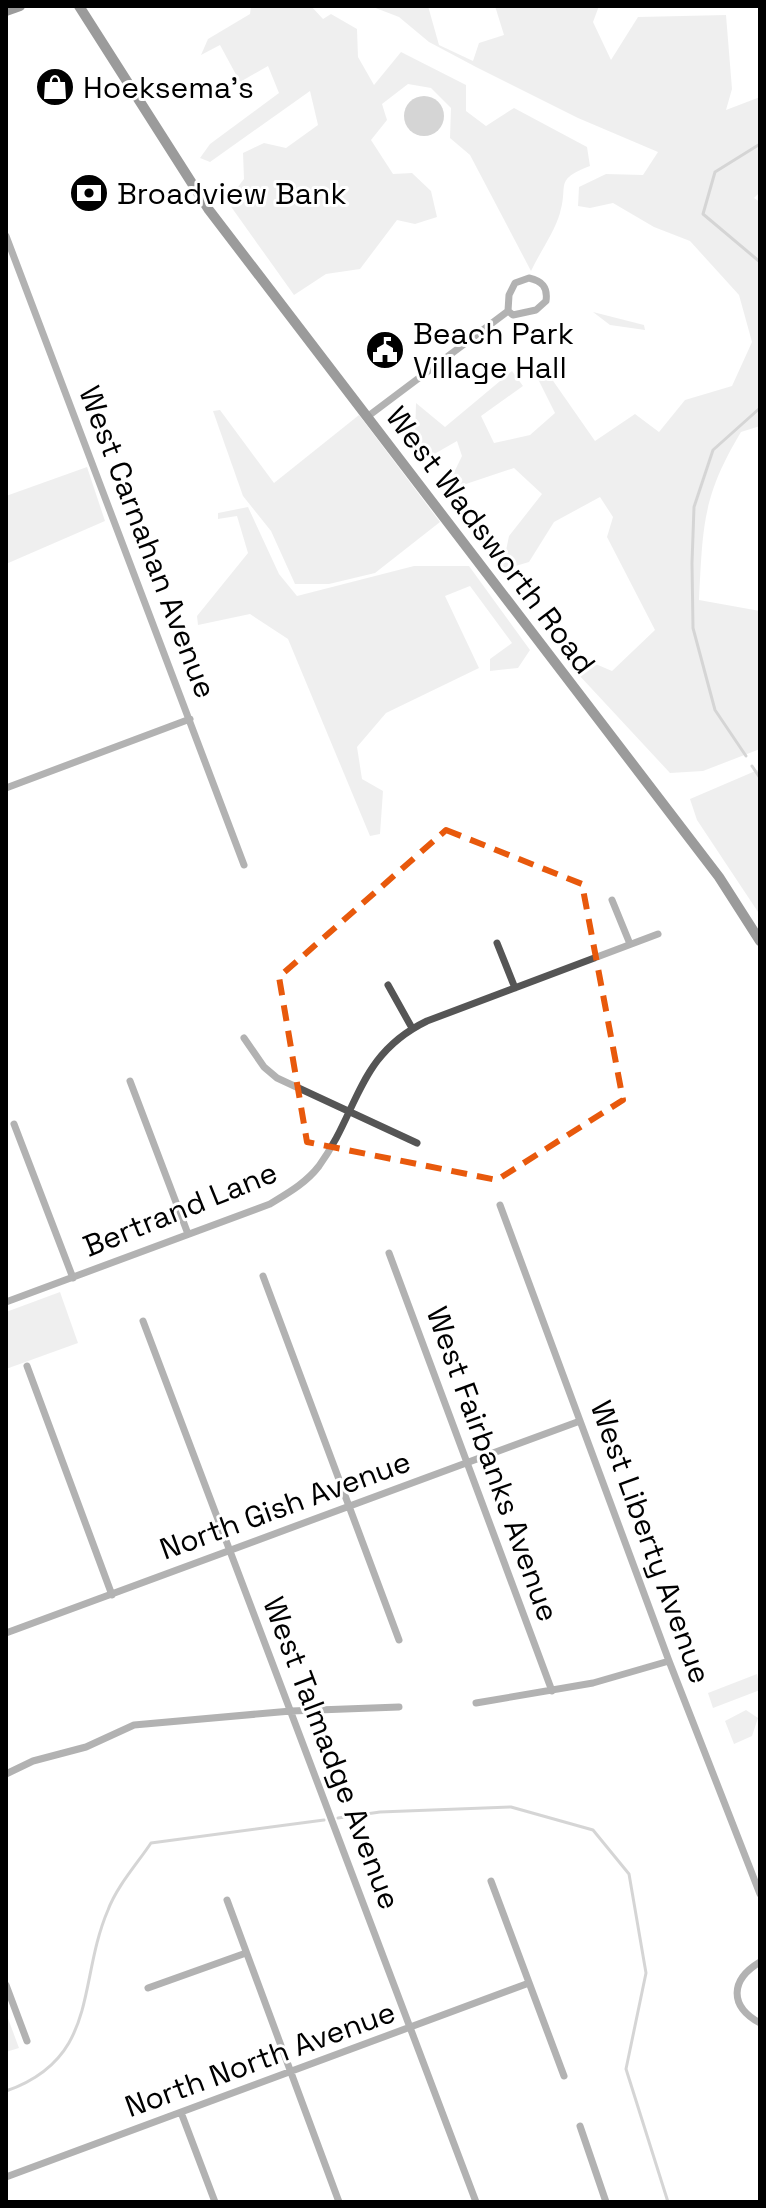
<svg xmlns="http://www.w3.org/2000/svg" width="766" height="2208" viewBox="0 0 766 2208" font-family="'Space Grotesk',sans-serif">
<rect width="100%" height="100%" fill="#fff"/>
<path fill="#dcdcdc" d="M251 6H311L323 19 331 14 357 29 358 57 374 85 401 52 466 85V111L486 126 514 108 587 147 590 166C553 180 569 185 560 213 554 233 540 252 531 271L470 155 450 138 451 108 431 88 408 84 382 104 387 120 371 140 393 174 412 173 431 191 437 217 415 224 397 220 360 269 326 274 294 295 227 201 244 179 243 153 264 143 286 148 318 125 310 91 210 162 200 158 210 144 279 93 268 66 240 82 220 45 201 55 208 39 250 14Z
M428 6 439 45 473 61 479 43 504 35 495 6H599L593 22 611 60 638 17 726 15 732 89 726 110 760 97V192L754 198 760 202V426L741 432C702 497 703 526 699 600L760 611V749L703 771 670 773 578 674 584 659 612 671 655 630 607 537 613 517 600 497 554 522 529 562 502 570 509 536 542 494 514 468 445 491 462 456 457 441 429 457 415 438 416 403 445 427 512 371 523 386 481 416 494 443 530 435 555 413 538 379 549 375 595 441 635 414 659 432 685 400 732 386 752 342 739 295 690 241 654 227 613 203 590 208 578 206 579 187 606 174 643 175 658 152 578 118 476 67 429 42 399 17 373 7Z
M593 312 644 325 645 330 610 325Z
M220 410 274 483 359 415 440 522 375 573 329 584H295L271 531 243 496 213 411Z
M87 467 105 521 6 564V496Z
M248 507 279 574 297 596 414 566H469L530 650 518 668 490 671V659L512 643 470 586 445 596 479 668 386 713 357 747 362 779 383 791 380 834 370 836 288 639 250 614 198 625 197 616 248 553 237 516 218 519V513Z
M760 769V915L697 820 690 799Z
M60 1292 78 1343 6 1369V1312Z
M757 1674 760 1690 713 1708 708 1693Z
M746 1710 758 1718 752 1736 734 1744 725 1721Z
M6 2013 19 2048 6 2052Z"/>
<path fill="#a3a3a3" d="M404 116a20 20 0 1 1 40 0a20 20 0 1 1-40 0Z"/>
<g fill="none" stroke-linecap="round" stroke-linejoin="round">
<path stroke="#a3a3a3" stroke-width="3" d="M760 144 715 172 703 214 760 262
M746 756 715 710 693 628 692 563 694 507 713 450 760 408
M752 766 760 778
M338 1818 380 1812 511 1807 593 1830 629 1874 646 1973 626 2069 668 2202
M6 2091C100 2058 77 1982 108 1910 117 1886 137 1864 151 1843L324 1820"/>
<path stroke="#555" stroke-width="7" d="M6 236 244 865
M529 278C542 281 548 287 546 301L536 310 513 315 508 311 509 295 515 283Z
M367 417 508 311
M6 788 190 719
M612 900 630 944
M497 943 515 988
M388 985 412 1028
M244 1038 264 1067 277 1078 417 1143
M130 1081 188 1234
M14 1124 73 1278
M500 1205 669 1661 760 1894
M389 1253 552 1691
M263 1276 399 1640
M6 1302 270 1204C288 1193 306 1183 319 1166 359 1111 357 1055 427 1021L658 934
M143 1321 476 2202
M27 1366 112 1595
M6 1633 580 1421
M476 1703 593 1683 669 1661
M6 1774 33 1761 86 1747 134 1725 291 1711 399 1707
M491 1881 564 2076
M227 1900 339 2202
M760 1962C730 1980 729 2006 760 2023
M6 1985 27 2041
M148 1988 246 1953
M182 2115 215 2202
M580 2126 606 2202
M6 2177 529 1983"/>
<path stroke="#222" stroke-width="10" d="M79 6 209 210 719 877 760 941
M6 11 20 6"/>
</g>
<path d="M0 0H766V2208H0ZM446 830 582 884 623 1100 497 1180 307 1142 279 977Z" fill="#fff" fill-opacity=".55" fill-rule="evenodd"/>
<path fill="none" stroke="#e8590c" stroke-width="6" stroke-dasharray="16 10" stroke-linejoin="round" d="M446 830 582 884 623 1100 497 1180 307 1142 279 977Z"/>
<defs>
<g id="shop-disc" transform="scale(2)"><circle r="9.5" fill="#000" stroke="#fff"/><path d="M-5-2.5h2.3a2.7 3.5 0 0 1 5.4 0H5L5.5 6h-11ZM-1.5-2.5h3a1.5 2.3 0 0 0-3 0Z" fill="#fff"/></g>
<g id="bank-disc" transform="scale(2)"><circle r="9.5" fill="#000" stroke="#fff"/><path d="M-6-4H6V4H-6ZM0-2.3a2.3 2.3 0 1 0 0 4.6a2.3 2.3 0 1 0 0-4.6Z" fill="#fff"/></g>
<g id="civic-disc" transform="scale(2)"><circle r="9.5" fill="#000" stroke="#fff"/><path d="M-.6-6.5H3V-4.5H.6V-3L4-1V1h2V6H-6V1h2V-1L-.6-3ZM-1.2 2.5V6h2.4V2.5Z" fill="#fff"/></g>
</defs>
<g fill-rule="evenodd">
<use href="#shop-disc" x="55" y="87"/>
<use href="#bank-disc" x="89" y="193"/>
<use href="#civic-disc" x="385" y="350"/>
</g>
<g text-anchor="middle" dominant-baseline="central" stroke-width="6" stroke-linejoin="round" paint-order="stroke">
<g font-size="30" fill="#000" stroke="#fff" text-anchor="start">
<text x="83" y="87">Hoeksema's</text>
<text x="117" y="193">Broadview Bank</text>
<text x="413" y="333">Beach Park<tspan x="413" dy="34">Village Hall</tspan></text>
</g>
<g font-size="30" fill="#000" stroke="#fff">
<text transform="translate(491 540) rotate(53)">West Wadsworth Road</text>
<text transform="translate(148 542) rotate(69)">West Carnahan Avenue</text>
<text transform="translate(180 1209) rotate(-22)">Bertrand Lane</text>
<text transform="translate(493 1464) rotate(70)">West Fairbanks Avenue</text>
<text transform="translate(285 1505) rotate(-20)">North Gish Avenue</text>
<text transform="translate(651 1542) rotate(70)">West Liberty Avenue</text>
<text transform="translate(332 1753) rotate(69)">West Talmadge Avenue</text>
<text transform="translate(260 2059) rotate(-20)">North North Avenue</text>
</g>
</g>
<rect width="766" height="2208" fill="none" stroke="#000000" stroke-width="16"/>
</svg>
